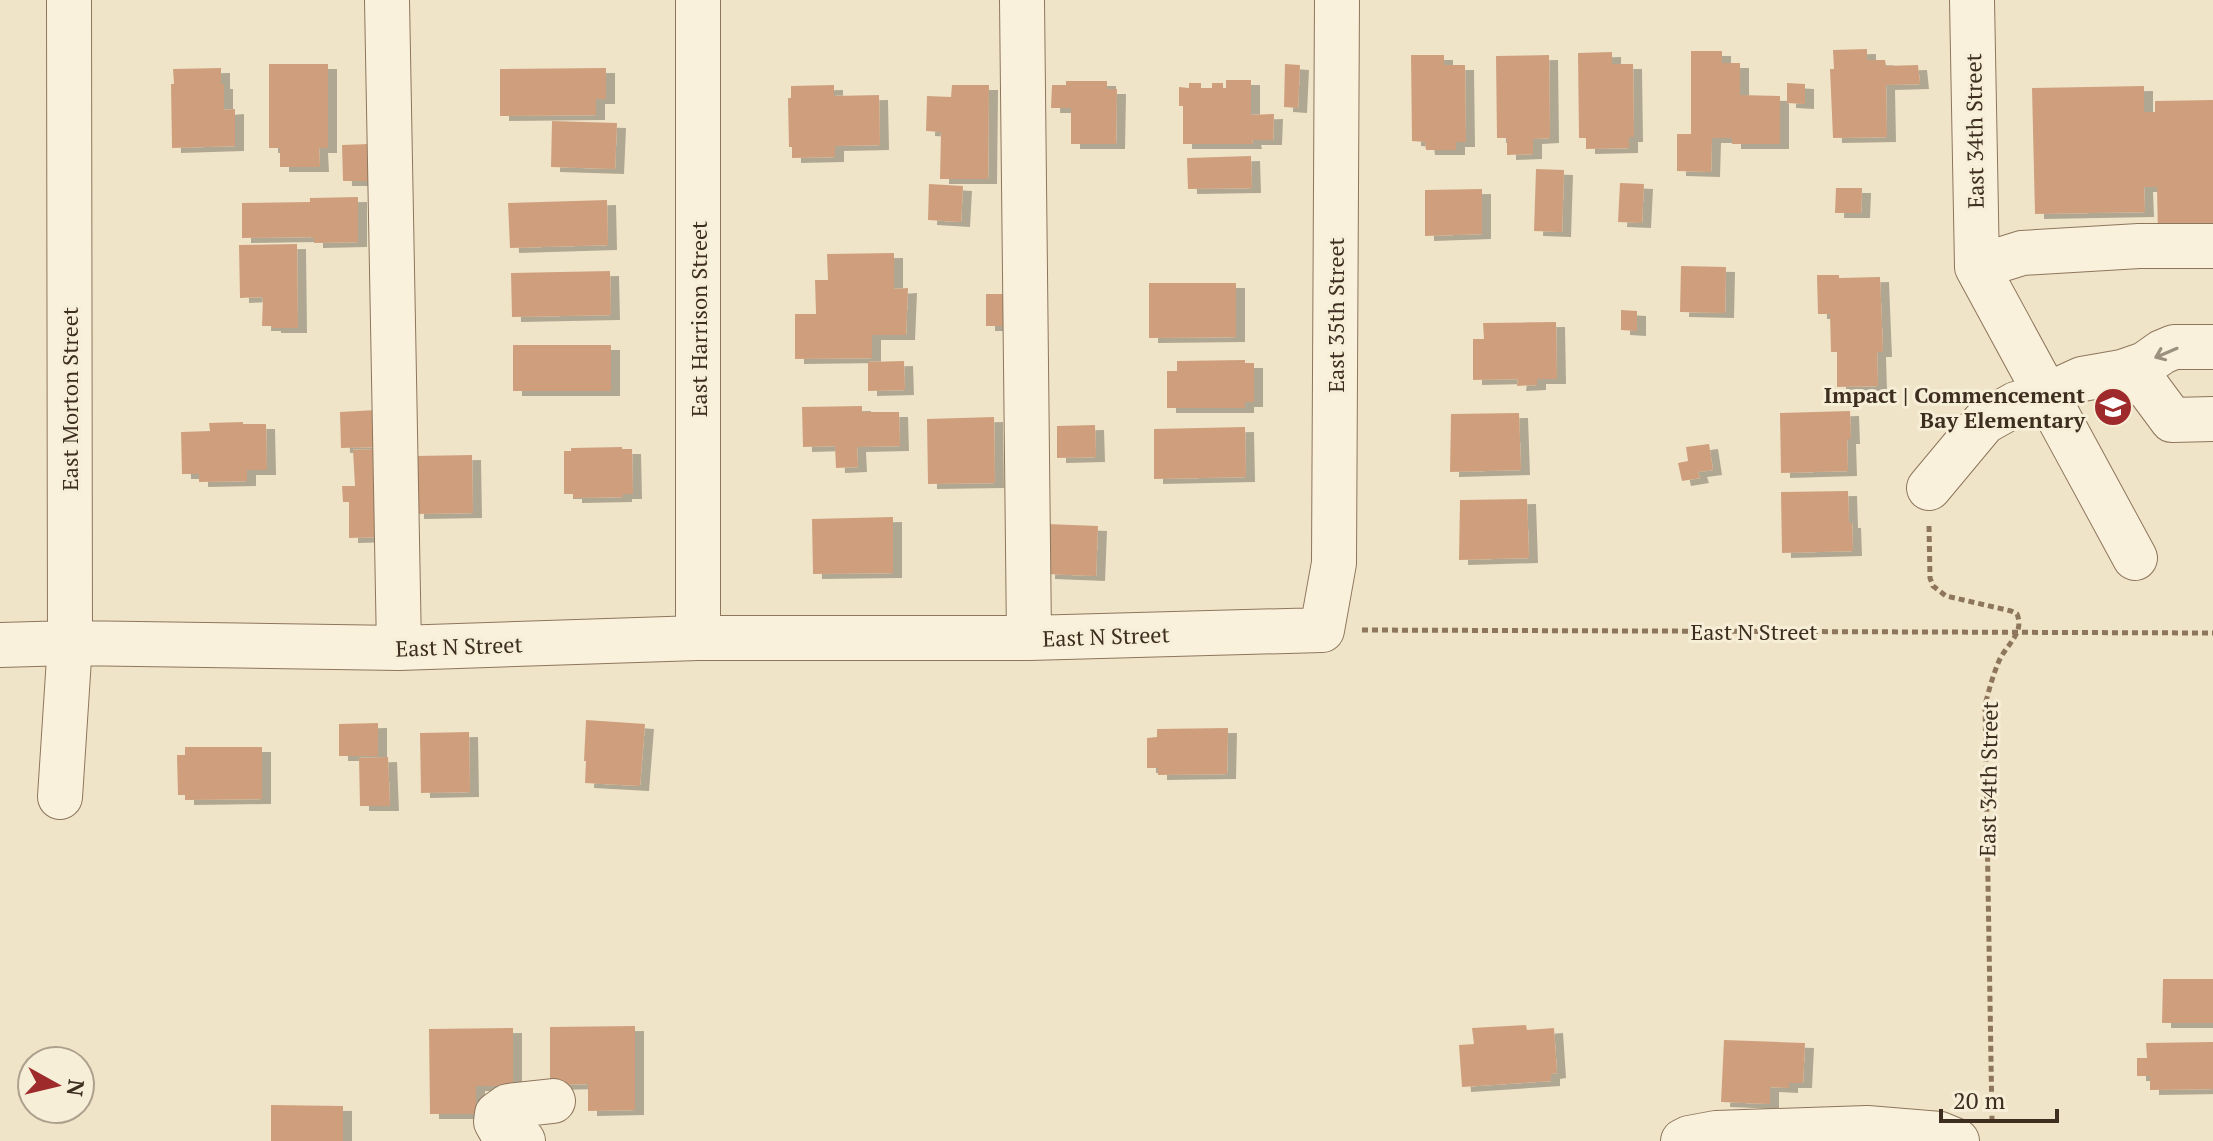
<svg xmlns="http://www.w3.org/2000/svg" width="2213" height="1141" viewBox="0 0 2213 1141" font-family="'PT Serif',serif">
<defs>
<filter id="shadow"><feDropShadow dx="9" dy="5" stdDeviation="0" flood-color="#0004"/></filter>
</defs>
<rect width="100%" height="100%" fill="#f0e4c8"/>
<path fill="#cf9f7d" filter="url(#shadow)" d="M1867 49V60H1885L1886 66 1918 65 1920 84 1886 85 1887 137 1833 138 1830 69H1834L1833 50Z
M1691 51H1722V63H1740V95L1780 96V144H1732V138H1712L1711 172 1677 171V134H1691Z
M1612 52V64H1633L1634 137H1629V148L1586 149V138H1579L1578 53Z
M1411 55H1444V65H1465L1466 142H1456V150H1426L1425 142 1412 141Z
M1549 55 1550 138 1533 139V154L1507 155V138H1497L1496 56Z
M269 64H328V148H319L320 167H280V148H269Z
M1285 64 1300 65 1298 108 1284 107Z
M221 68V84H224V110L235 109V146L172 148 171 84H174L173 69Z
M606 68V99H596V115L500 116V69Z
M1226 80H1251V115L1274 114 1273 140H1252L1253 144H1183V106H1179V87L1189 88V83H1201V88H1212V83H1223V88H1226Z
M1066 81H1107V89H1117L1116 144H1071V108H1051L1052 85H1066Z
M1787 83 1805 84V104L1787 103Z
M834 85V96L879 95 880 145 835 146V157L792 158V147H789L788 98H791V86Z
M952 85H989L988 179H940L941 132 926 131 927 96 951 97Z
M2144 86V112H2155V101L2213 100V235L2158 236 2157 187H2144L2145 212 2035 214 2032 88Z
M552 121 617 123 615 169 551 167Z
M369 144 370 181H343L342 145Z
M1251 156 1252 188 1188 189 1187 158Z
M1536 169 1564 170 1562 232 1534 231Z
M1620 183 1644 184 1642 223 1618 222Z
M929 184 963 186 961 222 928 220Z
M1836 188H1862L1861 213H1835Z
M1482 189V234L1425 236V190Z
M358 197V242L314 243V238L308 237 242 238V203L310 202V198Z
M607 200 608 245 510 248 508 203Z
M297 244 298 328H272V326H262L263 297 240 298 239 245Z
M894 253V289L908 288 906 335H872V358L795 359V314H816L815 280H828L827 254Z
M1681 266 1726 267 1725 313 1680 312Z
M610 271 611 315 512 317 511 273Z
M1817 275H1839V278L1880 277 1883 352H1877L1878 386 1837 387V352H1831L1830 314H1818Z
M1149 283H1236V337L1149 338Z
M986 294H1010V326H986Z
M1621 310 1637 311V331L1621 330Z
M1556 322 1557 379H1537V385L1517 386 1518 379 1473 380V339H1484L1483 323Z
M513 345H611V391H513Z
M1245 360V363H1254V402H1245V408H1167V371H1177V361Z
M904 361 905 390 868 391V362Z
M862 406V412H899L900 446 857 447 858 467 836 468 835 446 803 447 802 407Z
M376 410 377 447 341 448 340 412Z
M1850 411 1851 439H1847L1848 471 1781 473 1780 413Z
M1519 413 1521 470 1450 472 1451 414Z
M994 417 995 483 928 484 927 419Z
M243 422V424H266L267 470H247V481L199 482V474H182L181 432 210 431 209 423Z
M1095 425 1096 457 1057 458V426Z
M1245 427 1246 477 1154 479V429Z
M1709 444 1713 470 1698 472 1700 478 1682 481 1678 463 1688 461 1686 447Z
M622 447V449H632L633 494H623V497L573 498V494H564V451H571V448Z
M379 449 382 484H370L381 485 382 537 349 538V502H343L342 486H355L353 450Z
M472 455 473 513 415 514V456Z
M1848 491 1849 523H1852L1853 551 1782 553 1781 492Z
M1527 499 1529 558 1459 560 1460 500Z
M893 517V573L813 574 812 519Z
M1047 524 1098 526 1096 576 1046 574Z
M586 720 645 724 640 786 585 783 586 761H584Z
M378 723V756H339V724Z
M1228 728 1227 774 1158 775V768H1147V738L1157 737V729Z
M469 732 470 792 421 793 420 733Z
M185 747H262V799L185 800V795H178L177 755H185Z
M388 757 390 806H360L359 758Z
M2163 979H2213V1023H2162Z
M1526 1025 1527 1030 1554 1028 1557 1073 1551 1074V1081L1462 1087 1459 1045 1474 1044 1472 1028Z
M635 1026V1110L588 1111V1084L550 1085V1027Z
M513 1028V1086H476V1114H430L429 1029Z
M1724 1040 1805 1043 1803 1083H1789V1088L1770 1087V1104L1721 1102Z
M2213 1042V1089L2150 1090V1076H2137V1058H2147L2146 1043Z
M271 1105 343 1106V1141H271Z"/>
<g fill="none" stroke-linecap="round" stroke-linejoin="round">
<g stroke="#8d765c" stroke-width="46">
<path id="minor" d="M387 0 399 648
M1022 0 1029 638
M1972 0 1977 267 2135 558
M1977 267 2022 253 2139 246H2213
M2122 372 2149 389 2172 420 2213 419
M1929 488 1984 422 2016 404 2047 395 2082 379 2122 372 2145 364 2162 352 2174 347H2213
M698 638V0
M0 645 70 643 399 648 698 638H1029L1322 630 1334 563 1337 0
M60 797 70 643 69 0
M523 1141 503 1134 496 1122 497 1114 508 1106 553 1101
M1683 1141 1689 1138 1716 1133 1867 1128 1940 1134 1957 1141"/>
</g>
<path stroke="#8d765c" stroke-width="5" stroke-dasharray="6 4" stroke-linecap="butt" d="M1929 526 1930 578 1933 586 1946 596 2011 611 2017 614C2025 633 2006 645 1999 661 1993 675 1989 690 1985 705L1992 1120
M1362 630 2213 633"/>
<use href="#minor" stroke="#faf1dc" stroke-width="44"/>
</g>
<defs><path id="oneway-shaft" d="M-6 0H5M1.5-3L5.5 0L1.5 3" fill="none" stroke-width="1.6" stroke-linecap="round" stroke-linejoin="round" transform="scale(2)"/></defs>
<use stroke="#9c907e" href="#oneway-shaft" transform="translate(2166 353) rotate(157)"/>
<defs>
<g id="school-disc" transform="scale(2)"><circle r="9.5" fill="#9e2a2b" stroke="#f7eed8"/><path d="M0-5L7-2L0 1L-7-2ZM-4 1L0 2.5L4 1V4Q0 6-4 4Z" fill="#fff"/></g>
</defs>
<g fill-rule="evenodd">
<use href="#school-disc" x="2113" y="407"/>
</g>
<g text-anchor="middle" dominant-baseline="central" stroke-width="6" stroke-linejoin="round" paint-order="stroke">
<g font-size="22" fill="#3d2e20" stroke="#f7eed8">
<text transform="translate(1974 131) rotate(-91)">East 34th Street</text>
<text transform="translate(1335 315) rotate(-90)">East 35th Street</text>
<text transform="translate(698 319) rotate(-90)">East Harrison Street</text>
<text transform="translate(69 399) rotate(-90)">East Morton Street</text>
<text x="1754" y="631">East N Street</text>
<text transform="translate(1106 636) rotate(-2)">East N Street</text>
<text transform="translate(459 646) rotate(-2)">East N Street</text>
<text transform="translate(1988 779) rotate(-89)">East 34th Street</text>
</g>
<g font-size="22" font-weight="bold" fill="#3d2e20" stroke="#f7eed8" text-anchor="end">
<text x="2085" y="394">Impact | Commencement<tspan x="2085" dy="25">Bay Elementary</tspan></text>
</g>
</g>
<g transform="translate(56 1085) rotate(98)"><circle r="38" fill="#f7eed8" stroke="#ada18e" stroke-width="2"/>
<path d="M0-6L14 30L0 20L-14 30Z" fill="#9e2a2b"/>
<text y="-12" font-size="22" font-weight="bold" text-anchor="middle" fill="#3d2e20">N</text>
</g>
<path d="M1941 1109v12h116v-12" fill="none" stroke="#3d2e20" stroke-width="4"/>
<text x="1953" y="1109" font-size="24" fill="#3d2e20" stroke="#f7eed8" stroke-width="6" paint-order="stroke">20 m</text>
</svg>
